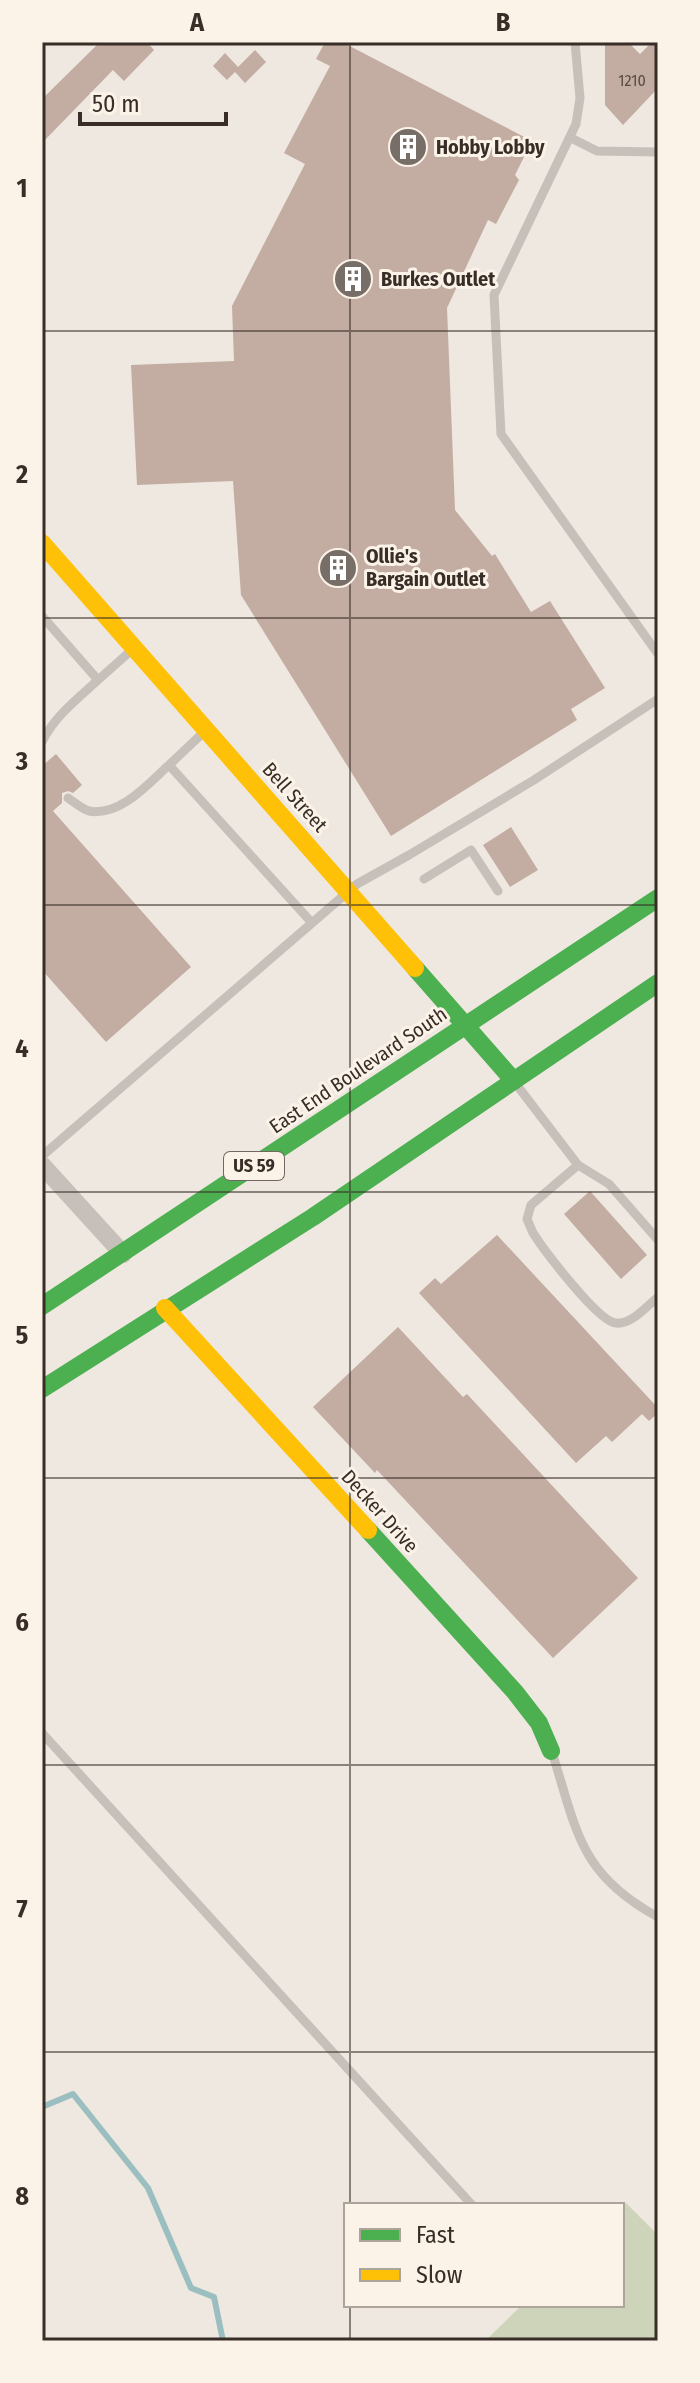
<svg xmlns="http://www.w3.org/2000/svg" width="700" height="2383" viewBox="0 0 700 2383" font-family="'Fira Sans Condensed',sans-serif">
<rect width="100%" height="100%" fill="#eee8e1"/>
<path fill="#ced4b9" d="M626 2203 658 2235V2341H485L522 2305H622V2207Z"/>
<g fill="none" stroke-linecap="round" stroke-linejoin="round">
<path stroke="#9bbfc1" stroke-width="6" d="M42 2107 73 2094 148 2188 191 2288 214 2297 223 2341"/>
</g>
<path fill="#c3aca1" d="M100 42H147L154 50 124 81 113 70 42 143V99Z
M325 42H342L532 141 515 175 519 180 496 224 488 220 447 308 455 510 492 556 495 554 531 612 550 601 605 688 571 709 577 720 391 836 241 595 233 481 137 485 131 365 234 361 232 306 305 164 284 153 330 66 316 59Z
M605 42H628L640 54 652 42H658V88L623 125 605 105Z
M255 50 266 62 245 83 235 72 227 80 213 66 225 53 238 67Z
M56 754 82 785 73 793 68 791 62 793V803L53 811 191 967 106 1042 42 970V766Z
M511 827 538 870 510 887 483 845Z
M590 1191 647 1255 621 1279 564 1214Z
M497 1235 658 1408V1413L649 1421 642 1414 612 1442 606 1436 576 1463 419 1293 435 1278 441 1284Z
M398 1327 463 1397 467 1394 638 1578 553 1658 377 1470 375 1473 313 1407Z"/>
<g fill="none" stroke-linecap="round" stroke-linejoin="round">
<path stroke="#c7c0ba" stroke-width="9" d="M575 42 580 98 576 124 494 295 501 434 658 654
M571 138 597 151 658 152
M42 616 98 680 134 648
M206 730 169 765 312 923 357 884 409 855 534 780 658 699
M42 742C54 717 77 699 98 680
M68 798C74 802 82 809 89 811 120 817 149 783 169 765
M424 879 471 850 498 891
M516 1084 578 1165 609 1184 658 1240
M42 1156 312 923
M578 1165 531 1205 527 1219 533 1233C544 1250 598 1322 616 1323 631 1325 647 1306 658 1297
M42 1733 472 2205
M552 1752C577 1831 579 1874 658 1917"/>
<path stroke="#c7c0ba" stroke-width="18" d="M42 1165 123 1254"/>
<path stroke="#4caf50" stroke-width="18" d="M415 968 514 1081
M42 1306 658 898
M42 1389 313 1217 658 983
M368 1530 515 1692 539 1723 551 1751"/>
<path stroke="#ffc107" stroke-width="18" d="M42 543 415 968
M165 1308 368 1530"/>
</g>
<path fill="none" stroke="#382d27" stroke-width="2" stroke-opacity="0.55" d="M350 42V2205M42 331H658M42 618H658M42 905H658M42 1192H658M42 1478H658M42 1765H658M42 2052H658M350 2305V2341"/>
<defs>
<g id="building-disc" transform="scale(2)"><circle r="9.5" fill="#786e68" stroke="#fbf3e8"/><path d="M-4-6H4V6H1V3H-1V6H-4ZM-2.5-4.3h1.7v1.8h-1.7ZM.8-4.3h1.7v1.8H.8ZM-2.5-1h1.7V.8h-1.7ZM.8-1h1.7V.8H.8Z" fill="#fff"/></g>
</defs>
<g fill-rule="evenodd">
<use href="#building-disc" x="408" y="147"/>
<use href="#building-disc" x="353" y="279"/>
<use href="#building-disc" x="338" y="568"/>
</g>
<g text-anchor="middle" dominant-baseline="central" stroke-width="6" stroke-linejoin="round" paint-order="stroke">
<g font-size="16" fill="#5b4d46">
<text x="632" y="80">1210</text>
</g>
<rect fill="#fbf3e8" stroke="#726861" stroke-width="2" x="224" y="1152" width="60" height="28" rx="6"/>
<g font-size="18" font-weight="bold" fill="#382d27">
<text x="254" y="1166">US 59</text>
</g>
<g font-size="20" font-weight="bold" fill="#382d27" stroke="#fbf3e8" text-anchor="start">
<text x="436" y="147">Hobby Lobby</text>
<text x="381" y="279">Burkes Outlet</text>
<text x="366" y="556">Ollie's<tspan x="366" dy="23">Bargain Outlet</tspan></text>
</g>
<g font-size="20" fill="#382d27" stroke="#fbf3e8">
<text transform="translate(295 797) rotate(48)">Bell Street</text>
<text transform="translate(358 1070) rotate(-34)">East End Boulevard South</text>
<text transform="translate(380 1511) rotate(48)">Decker Drive</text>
</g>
</g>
<rect width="700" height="2383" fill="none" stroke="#fbf3e8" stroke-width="88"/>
<rect x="344" y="2203" width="280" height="104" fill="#fbf3e8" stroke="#ada49b" stroke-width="2"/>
<rect x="360" y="2229" width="40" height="12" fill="#4caf50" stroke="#ada49b" stroke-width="2"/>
<text x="416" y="2243" font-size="24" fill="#382d27">Fast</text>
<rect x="360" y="2269" width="40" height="12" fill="#ffc107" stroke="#ada49b" stroke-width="2"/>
<text x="416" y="2283" font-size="24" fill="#382d27">Slow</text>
<path d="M80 112v12h146v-12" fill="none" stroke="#382d27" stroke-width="4"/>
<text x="92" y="112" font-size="24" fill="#382d27" stroke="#fbf3e8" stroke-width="6" paint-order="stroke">50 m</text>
<rect x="44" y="44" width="612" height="2295" fill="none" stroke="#382d27" stroke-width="3"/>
<g font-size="26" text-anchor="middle" font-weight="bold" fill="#382d27">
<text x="197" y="31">A</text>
<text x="503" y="31">B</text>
<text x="22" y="197">1</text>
<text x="22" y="483">2</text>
<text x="22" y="770">3</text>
<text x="22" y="1057">4</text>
<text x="22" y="1344">5</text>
<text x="22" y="1631">6</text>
<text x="22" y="1918">7</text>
<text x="22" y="2205">8</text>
</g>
</svg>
